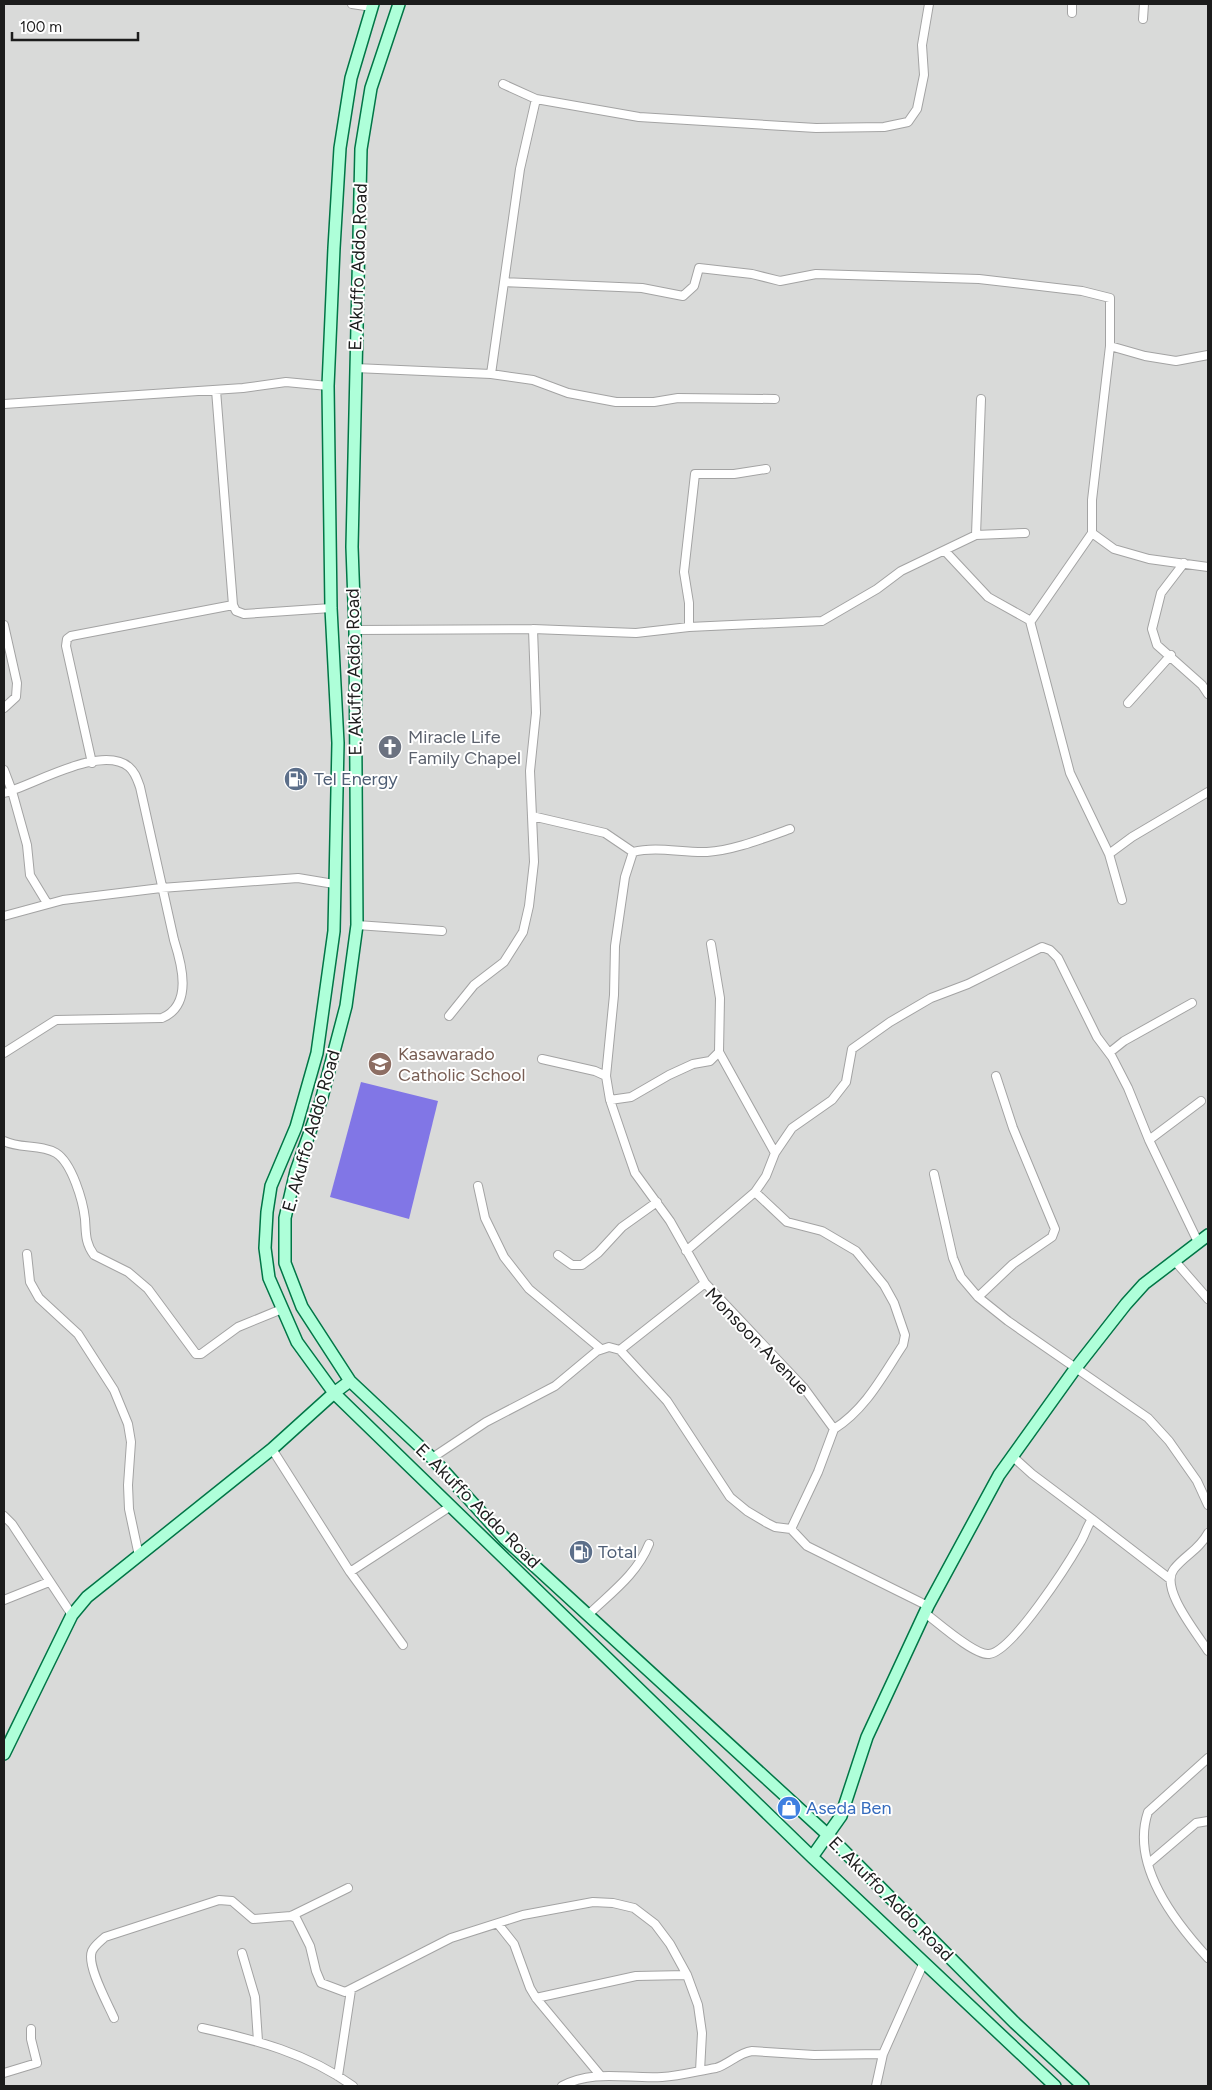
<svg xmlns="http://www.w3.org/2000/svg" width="1212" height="2090" viewBox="0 0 1212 2090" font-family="Figtree,sans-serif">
<rect width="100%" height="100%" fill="#e0efe3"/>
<path fill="#d9dad9" d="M4 4H1208V2086H4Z"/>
<path fill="#8176e6" d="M361 1082 438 1101 409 1219 330 1197Z"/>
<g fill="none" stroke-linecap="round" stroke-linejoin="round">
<g stroke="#a3a3a3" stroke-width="10">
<path id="street" d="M352 4 372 7
M1072 4V13
M1143 19 1144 4
M503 84 536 99 639 117 816 128 884 127 908 122 917 109 924 75 922 45 929 4
M505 282 642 288 683 296 694 286 699 268 752 274 780 281 816 274 979 279 1082 291 1110 298V346L1092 500V533L1031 621 988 597 945 551
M1110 346 1145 356 1176 361 1208 355
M355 368 491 374 533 380 568 393 616 402H654L678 398 775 399
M491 374 520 169 536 99
M216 390 233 605 236 611 244 614 331 608
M4 404 243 388 286 382 328 386
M1092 533 1114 549 1149 559 1208 567
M976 535 1025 533
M1184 563 1161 593 1152 629 1157 645 1202 685 1208 694
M1030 621 1070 773 1109 854 1122 900
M4 625 17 683 16 697 4 708
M689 627V603L684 572 695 474H734L766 469
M355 630 533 629 636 633 689 627 822 621 877 589 901 571 976 535 981 399
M1128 703 1171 655
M92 763 66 646 67 639 71 636 233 605
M4 770 12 791 27 845 30 875 47 903
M4 793C34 785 101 744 129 767 135 772 137 779 140 787L174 940C182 965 193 1005 162 1018L56 1020 4 1053
M532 816 605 833 633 852
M790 829C764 838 735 850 707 852 682 853 657 846 633 852L625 877 615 946 614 995 606 1076 610 1100 627 1150 635 1173 670 1221 705 1283 804 1388 834 1429
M1109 854 1132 837 1208 792
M4 916 63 900 161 888 298 878 334 884
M357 925 442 931
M711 944 720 998 719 1052 775 1153
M449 1016 474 985 504 962 523 932 529 906 534 862 530 771 536 713 533 629
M1109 1053 1124 1041 1192 1003
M542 1059 595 1071 606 1076
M610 1100 631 1097 669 1075 693 1064 710 1061 719 1052
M1149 1140 1201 1101
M4 1141C19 1149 41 1144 56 1153 72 1163 83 1201 85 1219 86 1233 85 1243 94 1255L128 1272 148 1289 196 1354H201L238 1327 282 1309
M934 1174 953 1258 961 1277 978 1297 1008 1321 1148 1418 1169 1441 1197 1481 1208 1505
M478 1186 485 1218 504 1257 529 1289 601 1349
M755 1192 787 1222 822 1231 856 1251 884 1285 894 1303 905 1335 903 1345C883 1375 866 1409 834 1429
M686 1251 755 1192 766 1176 775 1153 792 1128 832 1100 846 1082 852 1049 890 1022 931 998 968 984 1042 947 1050 950 1058 958 1097 1037 1112 1057 1128 1088 1149 1140 1198 1242
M27 1254 30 1282 39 1298 78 1334 114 1390 128 1424 131 1442 128 1485 129 1509 139 1556
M558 1255 572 1265H582L598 1253 622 1227 657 1202
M1174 1260 1208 1299
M978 1297 1013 1264 1052 1237 1055 1229 1013 1128 996 1076
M620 1350 667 1401 730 1497 747 1511 767 1523 775 1527 791 1529 807 1546 928 1606
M620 1350 705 1283
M272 1449 350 1572 403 1645
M432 1458 486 1422 555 1386 597 1351 609 1347 620 1350
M4 1516 12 1524 72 1615
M1092 1519 1170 1579
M791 1529 818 1472 834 1429
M1208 1533C1199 1550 1185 1555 1174 1569 1159 1588 1197 1633 1208 1651
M350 1572 451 1506
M4 1600 49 1582
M925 1613C937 1622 975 1656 989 1654 1012 1652 1068 1564 1080 1543 1085 1535 1087 1526 1092 1519L1032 1474 1012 1456
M589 1614C612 1592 637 1574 649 1544
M1208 1758 1148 1812C1130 1865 1175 1922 1208 1958
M1149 1863 1196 1823 1208 1821
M291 1916 296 1918 310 1946 316 1971 321 1983 345 1992 451 1938 523 1915 593 1902 613 1903 634 1908 655 1924 670 1944 687 1975 698 2005 702 2033 700 2071
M498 1924 514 1944 530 1988 536 1998 600 2075
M242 1953 255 1997 258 2041
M536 1998 636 1976 687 1975
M114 2018C108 2004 86 1965 92 1951 95 1945 101 1941 105 1937L219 1900 232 1901 253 1919 291 1916 348 1888
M202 2028C256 2040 307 2053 353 2086
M4 2073 37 2063 31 2039V2029
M338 2076 351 1990
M562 2086C594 2069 627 2079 662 2077 680 2076 698 2071 716 2068 729 2064 738 2053 752 2051L814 2055 883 2054
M876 2086 883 2054 924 1962"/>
</g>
<g stroke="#007646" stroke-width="14">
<path id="secondary" d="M373 4 351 78 340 148 334 248 328 386 331 608 338 743 334 931 317 1053 296 1127 271 1186 267 1212 265 1248 269 1278 297 1342 334 1393 812 1857 1055 2086
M399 4 371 88 361 149 352 547 355 630 357 925 346 1006 321 1101 296 1171 285 1218V1263L302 1307 350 1381 432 1458 505 1539 828 1835 1015 2023 1083 2086
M4 1754 72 1615 87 1597 272 1449 334 1393 350 1381
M812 1857 841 1816 867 1737 928 1606 999 1475 1075 1369 1126 1304 1144 1284 1208 1235"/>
</g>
<use href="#street" stroke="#fff" stroke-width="8"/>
<use href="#secondary" stroke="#aeffd9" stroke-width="11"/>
</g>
<defs>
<g id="church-disc" transform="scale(1.25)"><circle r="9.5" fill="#6b7280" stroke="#fff"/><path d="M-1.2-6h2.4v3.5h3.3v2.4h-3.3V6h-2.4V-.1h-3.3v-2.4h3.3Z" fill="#fff"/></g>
<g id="fuel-disc" transform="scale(1.25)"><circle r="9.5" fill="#5c6f8a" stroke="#fff"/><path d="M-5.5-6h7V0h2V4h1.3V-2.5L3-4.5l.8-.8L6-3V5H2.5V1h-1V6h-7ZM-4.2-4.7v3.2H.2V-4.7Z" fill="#fff"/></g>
<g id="school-disc" transform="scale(1.25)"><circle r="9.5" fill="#8d6e63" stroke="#fff"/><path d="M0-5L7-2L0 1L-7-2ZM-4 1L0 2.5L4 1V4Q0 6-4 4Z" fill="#fff"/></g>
<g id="shop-disc" transform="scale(1.25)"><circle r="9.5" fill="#3f7fe0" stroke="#fff"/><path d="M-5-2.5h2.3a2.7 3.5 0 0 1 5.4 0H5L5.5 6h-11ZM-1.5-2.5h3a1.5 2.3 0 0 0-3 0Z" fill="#fff"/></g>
</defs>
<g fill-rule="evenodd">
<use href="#church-disc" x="390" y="747"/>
<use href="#fuel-disc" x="296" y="779"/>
<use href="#school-disc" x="380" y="1064"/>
<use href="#fuel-disc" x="581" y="1552"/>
<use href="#shop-disc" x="789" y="1808"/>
</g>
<g text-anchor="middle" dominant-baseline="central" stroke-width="4" stroke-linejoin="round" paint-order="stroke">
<g font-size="18" fill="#1c1c1c" stroke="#fff">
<text transform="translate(358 267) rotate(-88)">E. Akuffo Addo Road</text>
<text transform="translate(354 672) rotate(-91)">E. Akuffo Addo Road</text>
<text transform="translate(311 1131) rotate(-74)">E. Akuffo Addo Road</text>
<text transform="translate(757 1341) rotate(46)">Monsoon Avenue</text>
<text transform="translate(478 1506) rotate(45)">E. Akuffo Addo Road</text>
<text transform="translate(891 1899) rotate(45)">E. Akuffo Addo Road</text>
</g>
<g font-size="18" fill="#5b616d" stroke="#fff" text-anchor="start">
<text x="408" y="737">Miracle Life<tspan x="408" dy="21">Family Chapel</tspan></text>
</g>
<g font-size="18" fill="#4e5e75" stroke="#fff" text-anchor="start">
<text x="314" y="779">Tel Energy</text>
<text x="598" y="1552">Total</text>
</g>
<g font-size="18" fill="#785e54" stroke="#fff" text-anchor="start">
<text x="398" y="1054">Kasawarado<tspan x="398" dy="21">Catholic School</tspan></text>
</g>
<g font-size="18" fill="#366cbe" stroke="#fff" text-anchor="start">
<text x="806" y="1808">Aseda Ben</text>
</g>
</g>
<rect width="1212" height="2090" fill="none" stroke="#1c1c1c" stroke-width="10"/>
<path d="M12 32v8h126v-8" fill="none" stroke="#1c1c1c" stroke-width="2.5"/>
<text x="20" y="32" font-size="15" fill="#1c1c1c" stroke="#ffffff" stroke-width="4" paint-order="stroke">100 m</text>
</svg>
